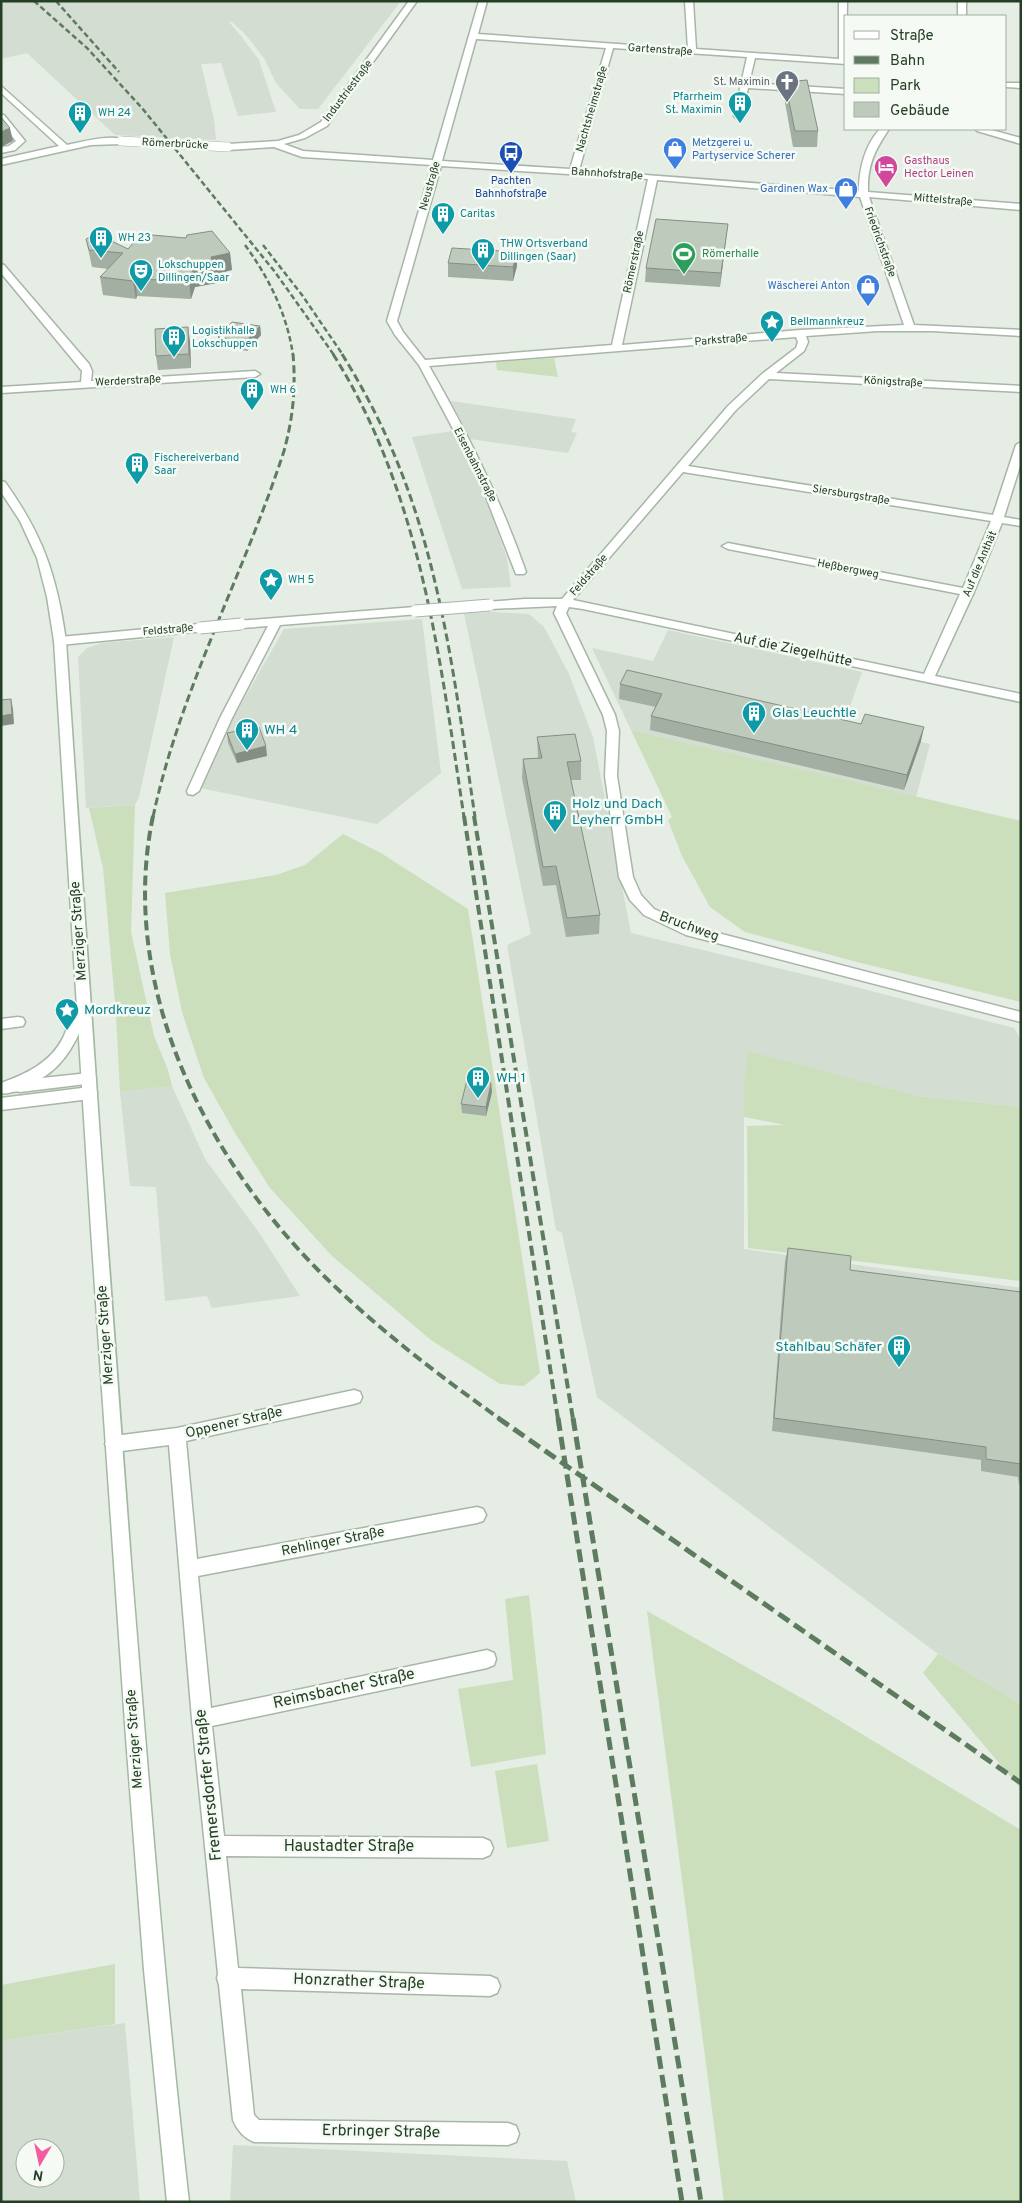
<svg xmlns="http://www.w3.org/2000/svg" width="1022" height="2203" viewBox="0 0 1022 2203" font-family="Overpass,sans-serif">
<rect width="100%" height="100%" fill="#e5ede4"/>
<path fill="#d3ddd2" fill-rule="evenodd" d="M1 1H401L318 109H300L276 83 264 58 245 34 232 22H229L241 36 259 60 276 112 238 116 221 63 201 64 214 119 216 140 115 135 27 53 1 59Z
M451 401 576 419 571 432 577 433 568 453 470 439Z
M453 431 461 444 492 516 507 558 511 587 462 589 412 437Z
M494 612 529 614 544 627 569 674 593 737 631 933 840 983 1014 1028 1021 1040V1107L918 1096 748 1052 744 1077V1249L1021 1288V1704L938 1654 597 1397 562 1233 556 1230 507 945 531 934 464 613Z
M422 619 441 773 377 824 200 788 220 741 284 629Z
M668 630 862 672 844 724 930 744 916 797 631 730 592 648 653 661Z
M174 637 139 797 135 805 86 808 78 657 87 648 102 643Z
M172 1086 205 1159 260 1234 300 1296 212 1308 207 1296 165 1301 156 1187 130 1186 120 1092Z
M125 2023 140 2202H1V2041ZM25 2148H55V2178H25Z
M233 2145 567 2161 576 2202H230Z"/>
<path fill="#cbdfbc" d="M554 358 558 377 497 370 496 362Z
M631 730 1021 821V1002L853 961 745 932 710 907 682 856 668 820 672 817Z
M135 805 131 932 154 1036 168 1070 172 1086 120 1092 116 1014 103 868 89 808Z
M343 834 381 853 468 909 540 1373 524 1386 500 1384 431 1340 332 1256 270 1188 235 1133 204 1078 182 1012 170 954 165 893 276 875 305 865Z
M748 1051 918 1096 1021 1107V1281L748 1248 747 1126 785 1125 744 1117V1077Z
M529 1595 546 1754 471 1767 458 1689 513 1680 505 1599Z
M647 1611 812 1704 1021 1830V2202H724Z
M938 1654 1021 1704V1789L923 1673Z
M537 1764 549 1841 507 1848 495 1771Z
M115 1964V2024L1 2041V1985Z"/>
<g fill="none" stroke-linecap="round" stroke-linejoin="round">
<g stroke="#a7b6a7" stroke-width="3">
<path id="minor" d="M409 1H417L327 126 305 138 284 144 303 151 433 160 479 1H487L478 34 688 49 685 1H693L696 49 839 59V1H847L846 64 755 58 749 83 846 89V94L748 88 742 116 738 119 734 116 747 57 613 48 579 170 859 191C859 169 865 145 880 129H889C875 150 867 165 868 192L1021 204V210L869 197 914 325 1021 330V336L932 331H878L806 336 808 342 804 351 776 373 1021 386V392L769 379 736 410 688 466 993 515 1016 445 1021 442V463L1004 517 1021 520V526L1002 523 974 592 935 676 1021 694V702L583 609 569 607 566 613 615 715 619 731 617 776 633 877 641 895 654 909 695 927 1021 1012V1022L686 935 644 915 630 900 619 877 605 776 607 731 603 715 554 613 557 606 490 609 484 605 486 602 525 599H562L728 406 762 374 796 348 798 342 796 337 429 366C467 432 501 500 526 572L524 574H516L484 492 459 440 419 365 395 335 387 321 432 165 302 157 274 147 228 150 224 147 228 144 278 141 299 135 321 122ZM476 39 606 48 570 169 442 161ZM441 166 648 179 612 345 425 360 403 332 397 321ZM657 180 860 197 904 325 800 330 622 345ZM683 472 991 521 963 588 728 543 722 546 728 549 960 594 924 674 573 600Z
M958 1H966V16H958Z
M1006 83H1021V88L1006 87Z
M1 86 67 145C81 142 115 133 125 141L121 144 91 145 1 165V159L59 146 1 93Z
M1 115H4L25 141 15 150 1 153V147L9 146 16 141 1 123Z
M976 129H988L1021 138V144L977 131Z
M1 264 4 265 89 364 92 371 91 381 255 371 260 374 255 377 1 393V387L81 382 82 371 1 273Z
M415 607 421 611 419 614 280 625 232 718 199 791 193 795 188 794 187 791 220 718 268 626 241 628 235 624 237 621Z
M200 624 206 628 204 631 60 645 54 641 60 637Z
M84 1001 89 1002 91 1006C79 1034 69 1062 42 1078L89 1073 94 1075 96 1079 94 1083 20 1092C13 1090 8 1095 1 1093V1083C26 1074 50 1063 63 1038 68 1026 73 1014 79 1002Z
M18 1017 23 1018 25 1022 23 1026 1 1029V1019Z
M90 1087 95 1089 97 1093 95 1097 90 1099 1 1110V1098Z
M354 1390 360 1392 362 1397 360 1402 354 1404 186 1441 197 1559 477 1507 483 1509 486 1515 483 1521 477 1523 198 1576 211 1708 487 1650 494 1653 496 1659 494 1665 487 1668 212 1726 224 1836 483 1838 490 1841 493 1848 490 1855 483 1858 226 1856 238 1968 490 1976 497 1979 500 1986 497 1993 490 1996 241 1989 254 2115 259 2120 508 2123 516 2126 519 2134 516 2142 508 2145 254 2142C244 2138 237 2130 233 2120L219 1985 217 1978 218 1974 192 1719 169 1445 114 1452 108 1449 105 1444 108 1439 114 1436 177 1428Z"/>
</g>
<g stroke="#a3b9a2" stroke-width="3">
<path id="secondary" d="M1 481 5 482C43 535 57 576 66 641 87 952 108 1264 132 1575 149 1784 165 1993 189 2202H167L144 1970 126 1738 91 1230 54 641 47 597 37 558 20 521 1 492Z"/>
</g>
<use href="#minor" fill="#fff" fill-rule="evenodd"/>
<use href="#secondary" fill="#fff" fill-rule="evenodd"/>
<path stroke="#5d7b5e" stroke-width="2.5" stroke-dasharray="5.5 3" stroke-linecap="butt" d="M34 1 87 48 142 108 275 272 334 355
M56 1 119 72
M245 245C269 278 287 314 293 355
M263 245 302 295 343 355"/>
<path stroke="#5d7b5e" stroke-width="3" stroke-dasharray="8 4" stroke-linecap="butt" d="M333 354C421 493 440 659 464 817
M342 354C363 388 381 422 396 459 443 572 457 697 475 817
M153 817C180 690 244 574 284 451 293 418 296 388 293 354"/>
<path stroke="#5d7b5e" stroke-width="4" stroke-dasharray="10 5" stroke-linecap="butt" d="M153 816C118 983 203 1154 319 1271 374 1326 437 1374 500 1419
M464 816 558 1419
M474 816 573 1419"/>
<path stroke="#5d7b5e" stroke-width="5" stroke-dasharray="13 6" stroke-linecap="butt" d="M498 1418 1021 1783
M558 1418 682 2202
M573 1418 701 2202"/>
<g stroke="#a7b6a7" stroke-width="10" stroke-linecap="butt">
<path id="minor-bridge-far1" d="M121 141 228 147"/>
</g>
<g stroke="#a7b6a7" stroke-width="13" stroke-linecap="butt">
<path id="minor-bridge" d="M415 611 490 605
M200 628 241 624"/>
</g>
<use href="#minor-bridge-far1" stroke="#fff" stroke-width="9"/>
<use href="#minor-bridge" stroke="#fff" stroke-width="11"/>
</g>
<path fill="#a3afa2" d="M785 82 818 131 817 147H793L784 97Z
M728 224 720 287 645 282 646 268Z
M86 239 128 249 230 253 232 270 216 274 217 283 195 287 191 299 137 296 136 299 103 295 100 277 108 269 92 267Z
M517 252V266L513 281 448 277V263Z
M260 326 261 335 247 351 220 346 218 337Z
M190 341 191 368 158 370 156 356Z
M620 684 921 741 904 790 650 730 651 716 656 707 619 699Z
M227 733 267 756 237 763 228 743Z
M537 737 581 761V780H571L600 915 599 934 566 937 556 885 543 886 522 778 523 759 538 758Z
M491 1083 492 1092 486 1116 462 1113 461 1104Z
M788 1248 850 1270 1021 1292V1484H1019L1018 1477 981 1471V1460L772 1431 785 1261Z"/>
<path fill="#858e84" d="M10 128 13 141 1 147V132Z
M728 224 726 238 720 287 721 273Z
M517 252V266L513 281V267Z
M230 253 232 270 216 274 217 283 195 287 191 299 189 281 193 269 211 257Z
M135 279 137 296 136 299 133 281Z
M260 326 261 335 247 351 245 342Z
M188 327 190 341 191 368 189 354Z
M11 699 13 709 14 724 1 726V716Z
M924 727 921 741 904 790 907 775Z
M266 746 267 756 237 763 235 754Z
M491 1083 492 1092 486 1116V1107Z"/>
<path fill="#becbbc" stroke="#858e84" d="M807 80 818 131H795L785 82Z
M1 117 10 128 1 132Z
M656 219 728 224 721 273 646 268Z
M212 231 230 253 211 257 214 266 193 269 189 281 135 279 133 281 100 277 123 253 89 250 86 239 97 234 128 249 141 234 186 238 187 235Z
M452 248 517 252 513 267 448 263Z
M232 322 260 326 245 342 218 337Z
M188 327 189 354 156 356 155 329Z
M627 670 861 724 865 714 924 727 907 775 651 716 662 694 620 684Z
M11 699 12 714 1 716V700Z
M259 727 266 746 235 754 227 733Z
M575 734 581 761 567 762 600 915 567 918 556 866 543 867 523 759 542 758 537 737Z
M467 1080 491 1083 486 1107 461 1104Z
M788 1248 851 1256 850 1270 1021 1292V1464L986 1459V1447L774 1418Z"/>
<defs>
<g id="church-pin" transform="scale(1.25)"><path d="M0 17L-7.5 6A9.5 9.5 0 1 1 7.5 6Z" fill="#6b7280" stroke="#f5faf4"/><path d="M-1.2-6h2.4v3.5h3.3v2.4h-3.3V6h-2.4V-.1h-3.3v-2.4h3.3Z" fill="#fff"/></g>
<g id="building-pin" transform="scale(1.25)"><path d="M0 17L-7.5 6A9.5 9.5 0 1 1 7.5 6Z" fill="#0f9aa8" stroke="#f5faf4"/><path d="M-4-6H4V6H1V3H-1V6H-4ZM-2.5-4.3h1.7v1.8h-1.7ZM.8-4.3h1.7v1.8H.8ZM-2.5-1h1.7V.8h-1.7ZM.8-1h1.7V.8H.8Z" fill="#fff"/></g>
<g id="shop-pin" transform="scale(1.25)"><path d="M0 17L-7.5 6A9.5 9.5 0 1 1 7.5 6Z" fill="#3f7fe0" stroke="#f5faf4"/><path d="M-5-2.5h2.3a2.7 3.5 0 0 1 5.4 0H5L5.5 6h-11ZM-1.5-2.5h3a1.5 2.3 0 0 0-3 0Z" fill="#fff"/></g>
<g id="bus-pin" transform="scale(1.25)"><path d="M0 17L-7.5 6A9.5 9.5 0 1 1 7.5 6Z" fill="#1a4fb4" stroke="#f5faf4"/><path d="M-5-6H5V4H4V6H2V4H-2V6H-4V4H-5ZM-3.5-4V0h7V-4ZM-3.5 1.2v1.5H-2V1.2ZM2 1.2v1.5H3.5V1.2Z" fill="#fff"/></g>
<g id="hotel-pin" transform="scale(1.25)"><path d="M0 17L-7.5 6A9.5 9.5 0 1 1 7.5 6Z" fill="#d1479c" stroke="#f5faf4"/><path d="M-6-4.5h1.5V1H6V5H4.5V3h-9V5H-6ZM-4 0a1.8 1.8 0 1 1 3.6 0ZM.5 0V-2.5h3Q6-2.5 6 0Z" fill="#fff"/></g>
<g id="stadium-pin" transform="scale(1.25)"><path d="M0 17L-7.5 6A9.5 9.5 0 1 1 7.5 6Z" fill="#2e9e5b" stroke="#f5faf4"/><path d="M0-5a6.5 5 0 1 0 0 10a6.5 5 0 1 0 0-10ZM-3.5-1.8h7v3.6h-7Z" fill="#fff"/></g>
<g id="theatre-pin" transform="scale(1.25)"><path d="M0 17L-7.5 6A9.5 9.5 0 1 1 7.5 6Z" fill="#0f9aa8" stroke="#f5faf4"/><path d="M-5-5.5Q0-4 5-5.5V0Q5 5 0 6Q-5 5-5 0ZM-3.3-2.5H-1v1.5H-3.3ZM1-2.5H3.3v1.5H1ZM-2.8 1Q0 5.5 2.8 1Z" fill="#fff"/></g>
<g id="sight-pin" transform="scale(1.25)"><path d="M0 17L-7.5 6A9.5 9.5 0 1 1 7.5 6Z" fill="#0f9aa8" stroke="#f5faf4"/><path d="M0-6L1.8-2.2L6-1.7L2.9 1.2L3.7 5.4L0 3.3L-3.7 5.4L-2.9 1.2L-6-1.7L-1.8-2.2Z" fill="#fff"/></g>
</defs>
<g fill-rule="evenodd">
<use href="#church-pin" x="787" y="82"/>
<use href="#building-pin" x="740" y="103"/>
<use href="#building-pin" x="80" y="113"/>
<use href="#shop-pin" x="675" y="149"/>
<use href="#bus-pin" x="511" y="153"/>
<use href="#hotel-pin" x="886" y="167"/>
<use href="#shop-pin" x="846" y="189"/>
<use href="#building-pin" x="443" y="214"/>
<use href="#building-pin" x="101" y="238"/>
<use href="#building-pin" x="483" y="250"/>
<use href="#stadium-pin" x="684" y="254"/>
<use href="#theatre-pin" x="141" y="271"/>
<use href="#shop-pin" x="868" y="286"/>
<use href="#sight-pin" x="772" y="322"/>
<use href="#building-pin" x="174" y="337"/>
<use href="#building-pin" x="252" y="390"/>
<use href="#building-pin" x="137" y="464"/>
<use href="#sight-pin" x="271" y="580"/>
<use href="#building-pin" x="754" y="713"/>
<use href="#building-pin" x="247" y="730"/>
<use href="#building-pin" x="555" y="812"/>
<use href="#sight-pin" x="67" y="1010"/>
<use href="#building-pin" x="478" y="1078"/>
<use href="#building-pin" x="899" y="1347"/>
</g>
<g text-anchor="middle" dominant-baseline="central" stroke-width="5" stroke-linejoin="round" paint-order="stroke">
<g font-size="11" fill="#234024" stroke="#f5faf4">
<text transform="translate(660 50) rotate(4)">Gartenstraße</text>
<text transform="translate(348 91) rotate(-53)">Industriestraße</text>
<text transform="translate(592 109) rotate(-74)">Nachtsheimstraße</text>
<text transform="translate(175 144) rotate(3)">Römerbrücke</text>
<text transform="translate(607 174) rotate(4)">Bahnhofstraße</text>
<text transform="translate(430 186) rotate(-74)">Neustraße</text>
<text transform="translate(943 200) rotate(5)">Mittelstraße</text>
<text transform="translate(880 242) rotate(70)">Friedrichstraße</text>
<text transform="translate(634 262) rotate(-78)">Römerstraße</text>
<text transform="translate(721 340) rotate(-5)">Parkstraße</text>
<text transform="translate(128 381) rotate(-3)">Werderstraße</text>
<text transform="translate(893 382) rotate(3)">Königstraße</text>
<text transform="translate(475 465) rotate(63)">Eisenbahnstraße</text>
<text transform="translate(851 495) rotate(9)">Siersburgstraße</text>
<text transform="translate(980 564) rotate(-67)">Auf die Anthät</text>
<text transform="translate(848 569) rotate(11)">Heßbergweg</text>
<text transform="translate(589 575) rotate(-49)">Feldstraße</text>
<text transform="translate(168 630) rotate(-5)">Feldstraße</text>
</g>
<g font-size="11" fill="#5b616d" stroke="#f5faf4" text-anchor="end">
<text x="770" y="82">St. Maximin</text>
</g>
<g font-size="11" fill="#0d838f" stroke="#f5faf4" text-anchor="start">
<text x="722" y="97" text-anchor="end">Pfarrheim<tspan x="722" dy="13">St. Maximin</tspan></text>
<text x="98" y="113">WH 24</text>
<text x="460" y="214">Caritas</text>
<text x="118" y="238">WH 23</text>
<text x="500" y="244">THW Ortsverband<tspan x="500" dy="13">Dillingen (Saar)</tspan></text>
<text x="158" y="265">Lokschuppen<tspan x="158" dy="13">Dillingen/Saar</tspan></text>
<text x="790" y="322">Bellmannkreuz</text>
<text x="192" y="331">Logistikhalle<tspan x="192" dy="13">Lokschuppen</tspan></text>
<text x="270" y="390">WH 6</text>
<text x="154" y="458">Fischereiverband<tspan x="154" dy="13">Saar</tspan></text>
<text x="288" y="580">WH 5</text>
</g>
<g font-size="11" fill="#366cbe" stroke="#f5faf4" text-anchor="end">
<text x="692" y="143" text-anchor="start">Metzgerei u.<tspan x="692" dy="13">Partyservice Scherer</tspan></text>
<text x="828" y="189">Gardinen Wax</text>
<text x="850" y="286">Wäscherei Anton</text>
</g>
<g font-size="11" fill="#b23c85" stroke="#f5faf4" text-anchor="start">
<text x="904" y="161">Gasthaus<tspan x="904" dy="13">Hector Leinen</tspan></text>
</g>
<g font-size="11" fill="#164399" stroke="#f5faf4">
<text x="511" y="181">Pachten<tspan x="511" dy="13">Bahnhofstraße</tspan></text>
</g>
<g font-size="11" fill="#27864d" stroke="#f5faf4" text-anchor="start">
<text x="702" y="254">Römerhalle</text>
</g>
<g font-size="14" fill="#234024" stroke="#f5faf4">
<text transform="translate(793 650) rotate(12)">Auf die Ziegelhütte</text>
<text transform="translate(689 927) rotate(20)">Bruchweg</text>
<text transform="translate(79 931) rotate(-94)">Merziger Straße</text>
<text transform="translate(106 1335) rotate(-94)">Merziger Straße</text>
<text transform="translate(234 1423) rotate(-13)">Oppener Straße</text>
<text transform="translate(333 1542) rotate(-11)">Rehlinger Straße</text>
<text transform="translate(135 1739) rotate(-94)">Merziger Straße</text>
</g>
<g font-size="14" fill="#0d838f" stroke="#f5faf4" text-anchor="start">
<text x="772" y="713">Glas Leuchtle</text>
<text x="264" y="730">WH 4</text>
<text x="572" y="804">Holz und Dach<tspan x="572" dy="16">Leyherr GmbH</tspan></text>
<text x="84" y="1010">Mordkreuz</text>
<text x="496" y="1078">WH 1</text>
<text x="882" y="1347" text-anchor="end">Stahlbau Schäfer</text>
</g>
<g font-size="16" fill="#234024" stroke="#f5faf4">
<text transform="translate(344 1689) rotate(-12)">Reimsbacher Straße</text>
<text transform="translate(209 1785) rotate(-96)">Fremersdorfer Straße</text>
<text x="349" y="1847">Haustadter Straße</text>
<text transform="translate(359 1982) rotate(2)">Honzrather Straße</text>
<text transform="translate(381 2132) rotate(1)">Erbringer Straße</text>
</g>
</g>
<rect width="1022" height="2203" fill="none" stroke="#234024" stroke-width="5"/>
<rect x="844" y="15" width="162" height="115" fill="#f5faf4" stroke="#a1b0a1"/>
<rect x="854" y="31" width="25" height="8" fill="#ffffff" stroke="#a1b0a1"/>
<text x="890" y="40" font-size="15" fill="#234024">Straße</text>
<rect x="854" y="56" width="25" height="8" fill="#5d7b5e" stroke="#a1b0a1"/>
<text x="890" y="65" font-size="15" fill="#234024">Bahn</text>
<rect x="854" y="78" width="25" height="15" fill="#cbdfbc" stroke="#a1b0a1"/>
<text x="890" y="90" font-size="15" fill="#234024">Park</text>
<rect x="854" y="102" width="25" height="15" fill="#becbbc" stroke="#a1b0a1"/>
<text x="890" y="115" font-size="15" fill="#234024">Gebäude</text>
<g transform="translate(40 2163) rotate(189)"><circle r="24" fill="#f5faf4" stroke="#a1b0a1"/>
<path d="M0-4L9 19L0 12L-9 19Z" fill="#f45ba0"/>
<text y="-8" font-size="14" font-weight="bold" text-anchor="middle" fill="#234024">N</text>
</g>
</svg>
